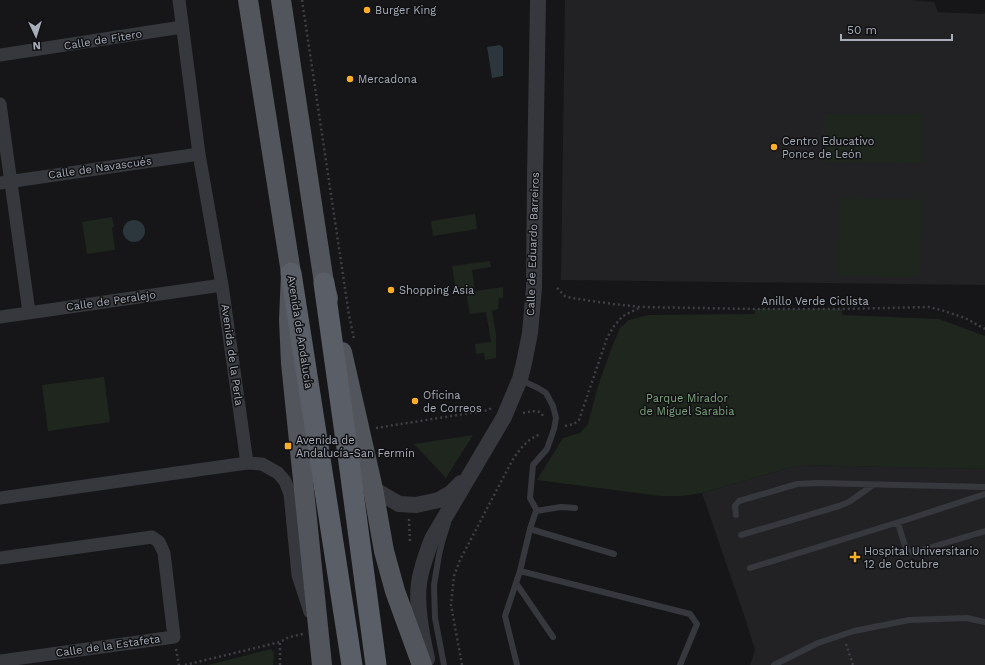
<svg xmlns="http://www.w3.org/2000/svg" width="985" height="665" viewBox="0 0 985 665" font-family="'Work Sans',sans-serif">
<rect width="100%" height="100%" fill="#161618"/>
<path fill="#222225" d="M565 0H910L934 2 938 12 981 14 985 13V285L561 280Z
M799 465 985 469V665H750L755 650 746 621 702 493Z"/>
<path fill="#1e261e" d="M825 114H922V163L825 162Z
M839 198 921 199 920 277 838 276Z
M475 214 477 229 433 236 431 221Z
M112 217 114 227 112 228 115 250 87 254 82 222Z
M490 261 491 267 472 270 475 291 503 287V298H499L498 309 492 311 496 334V358L485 360 484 353 476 354 475 344 491 342 486 312 470 314 466 292 456 293 452 266Z
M755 309H842V315L939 319 985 336V469L799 465 702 493 681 496H660L537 480 563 438 580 433 588 424 598 386 612 347 620 328 629 320 648 315 755 314Z
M104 377 110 422 48 431 42 385Z
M473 435 446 478 414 444Z
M271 649 274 653 273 665H208Z"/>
<path fill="#2b363d" d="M500 45 503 48V76L492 78 487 47Z
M123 231a11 11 0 1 1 22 0a11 11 0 1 1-22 0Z"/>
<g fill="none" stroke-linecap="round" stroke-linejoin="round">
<path stroke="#3d3f44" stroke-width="2.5" stroke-dasharray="2 3" stroke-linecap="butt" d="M302 0 349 315 354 339
M557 288 565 296 571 298 613 304 641 307 755 309H842L929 307 941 310 965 318 985 329
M523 413C529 412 534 410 540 412L544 417
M565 426 574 424 579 420 607 338 614 326 621 318 623 316 641 307
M376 428 489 410 491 408
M409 519 410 542
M846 644 853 665
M176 649 179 665
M185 665 280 642 289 637 303 634
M280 665V642
M462 665 451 605 454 576 460 560 513 459C521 448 527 439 541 434"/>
<path stroke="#37383d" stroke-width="6" d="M521 380 538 388 546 393 553 406 556 418 554 429 547 449 533 465 530 498 536 509V511
M736 515 735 506 739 501 797 484 818 483 985 487
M898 523 904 543 907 551 911 552H915L985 531
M530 529 614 554
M741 535 839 506 849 502 873 485
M750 568 912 518 985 494
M520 571 690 614 697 624 680 665
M516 583 553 637
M444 665 435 618 434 585 439 555 442 542 448 523
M517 665 505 616 520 571 530 529 536 511 561 507 575 508
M774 665 818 643 854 631 909 620 967 618 985 622"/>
<path stroke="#37383d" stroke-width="13" d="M179 0 199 154 222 285 247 463
M0 55 182 27
M0 104 29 312
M0 183 199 154
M0 317 222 285
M0 498 247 463 262 464 278 473 285 481 290 494 298 575 310 612
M0 558 152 537 159 542 164 553 174 637 0 661"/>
<path stroke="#37383d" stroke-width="16" d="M373 489 399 504 416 505 439 500 451 493 461 483
M427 659C422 635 416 608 419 583 421 568 427 553 432 539L504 417 520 379 524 363 530 333 534 288 535 177 538 0"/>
<path stroke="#53555d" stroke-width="20" d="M248 0 291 273 289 320 291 363 322 665
M281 0 324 283 328 298
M342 352 373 489 384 551 395 591 422 665"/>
<path stroke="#5a5e66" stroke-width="21" d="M291 273 319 452 352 665
M324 283 349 462 376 665"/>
</g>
<g fill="#fdae29" stroke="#111113" stroke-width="1.5">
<circle cx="367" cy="10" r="4"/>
<circle cx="350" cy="79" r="4"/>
<circle cx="774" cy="147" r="4"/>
<circle cx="391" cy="290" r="4"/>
<circle cx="415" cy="401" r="4"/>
<rect x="284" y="442" width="8" height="8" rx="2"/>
<path d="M853 551h4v4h4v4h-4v4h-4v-4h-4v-4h4z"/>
</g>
<g text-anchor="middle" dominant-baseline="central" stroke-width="3" stroke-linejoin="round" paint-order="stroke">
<g font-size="11" fill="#a7adb9" stroke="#111113" text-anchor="start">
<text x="375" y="10">Burger King</text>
<text x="358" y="79">Mercadona</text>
<text x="782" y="141">Centro Educativo<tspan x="782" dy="13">Ponce de León</tspan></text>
<text x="399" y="290">Shopping Asia</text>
<text x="423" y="395">Oficina<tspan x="423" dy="13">de Correos</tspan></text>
<text x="296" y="440">Avenida de<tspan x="296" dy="13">Andalucía-San Fermín</tspan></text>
<text x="864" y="551">Hospital Universitario<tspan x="864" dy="13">12 de Octubre</tspan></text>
</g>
<g font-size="11" fill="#a7adb9" stroke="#111113">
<text transform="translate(103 40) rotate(-9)">Calle de Fitero</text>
<text transform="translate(100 168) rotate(-8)">Calle de Navascués</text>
<text transform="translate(533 244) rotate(-88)">Calle de Eduardo Barreiros</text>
<text transform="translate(111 301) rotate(-8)">Calle de Peralejo</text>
<text x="815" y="301">Anillo Verde Ciclista</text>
<text transform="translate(300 332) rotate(81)">Avenida de Andalucía</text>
<text transform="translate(232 355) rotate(82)">Avenida de la Perla</text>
<text transform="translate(108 646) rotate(-8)">Calle de la Estafeta</text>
</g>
<g font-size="11" fill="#7da57e" stroke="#111113">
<text x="687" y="398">Parque Mirador<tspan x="687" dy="13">de Miguel Sarabia</tspan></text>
</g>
</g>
<g transform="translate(36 36) rotate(176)" stroke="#111113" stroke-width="3" paint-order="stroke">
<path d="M0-3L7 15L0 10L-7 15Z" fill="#a7adb9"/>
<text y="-6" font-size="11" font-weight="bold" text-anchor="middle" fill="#a7adb9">N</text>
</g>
<path d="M841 34v6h111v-6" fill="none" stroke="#a7adb9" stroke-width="2"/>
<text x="847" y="34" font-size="12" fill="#a7adb9" stroke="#111113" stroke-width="3" paint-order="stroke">50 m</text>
</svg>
